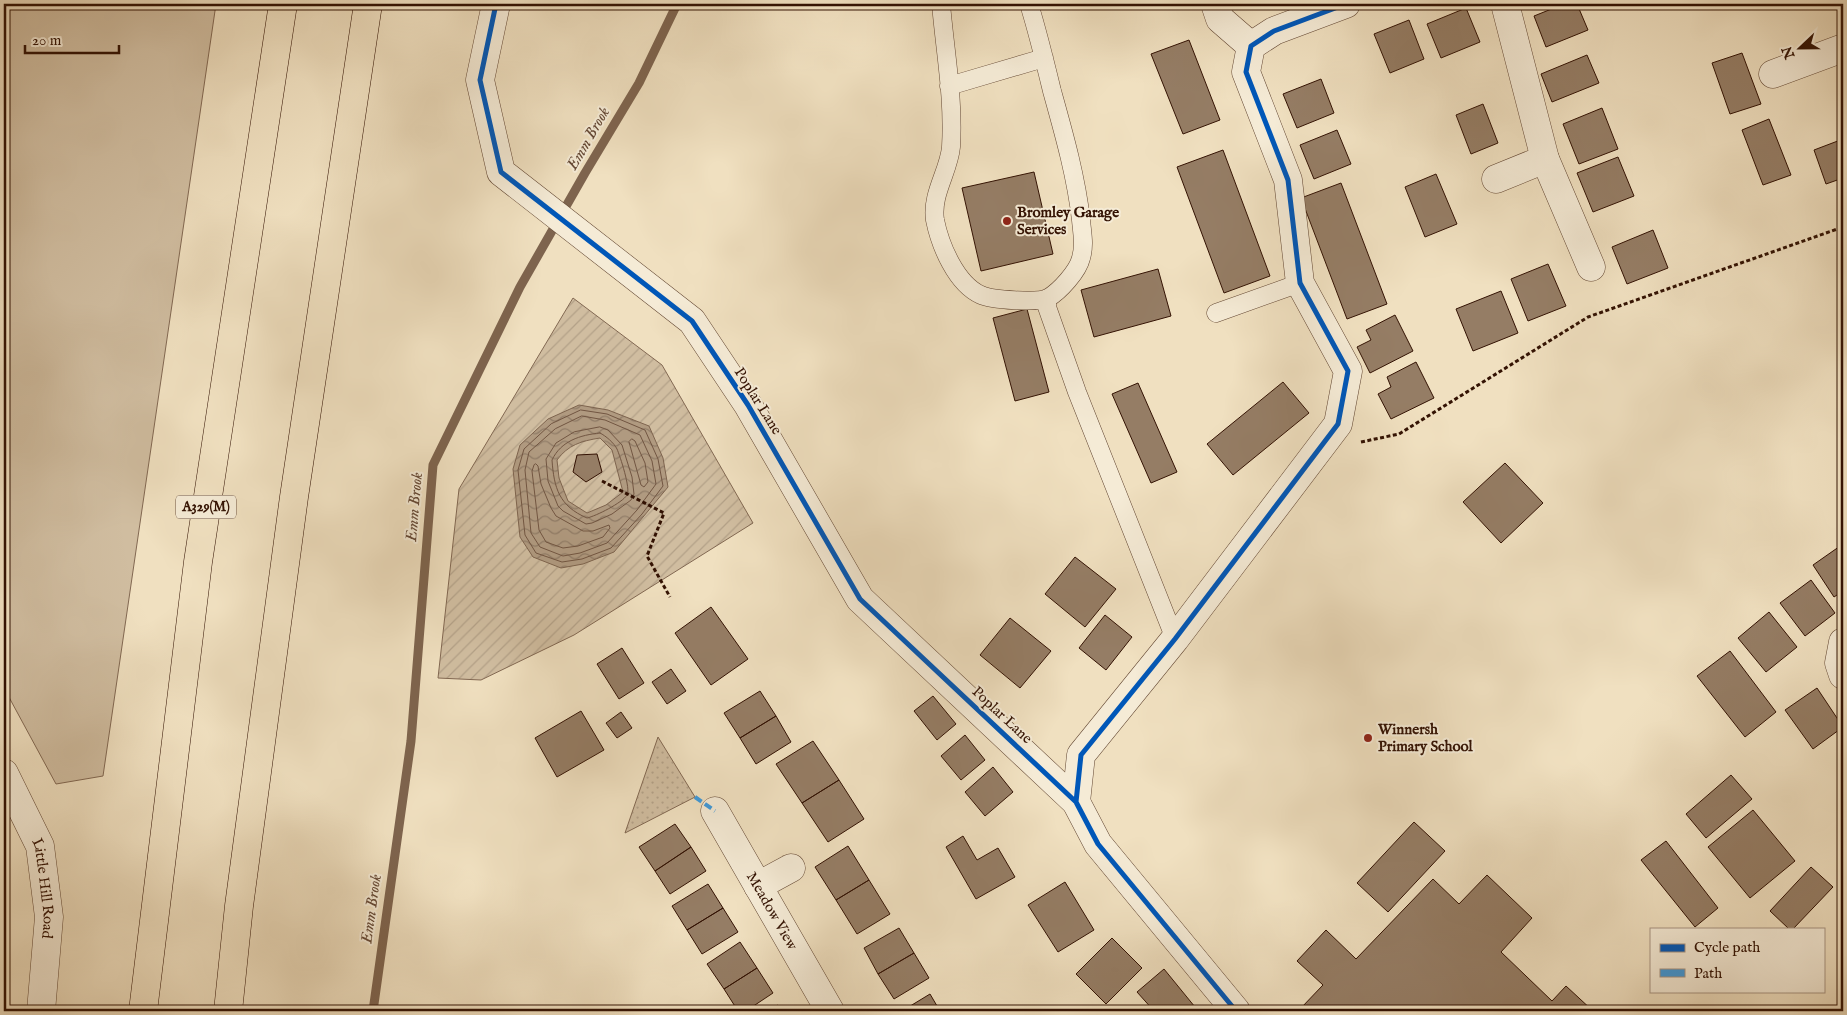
<svg xmlns="http://www.w3.org/2000/svg" width="1847" height="1015" viewBox="0 0 1847 1015" font-family="'IM FELL English',serif">
<defs>
<pattern id="park-dots" width="8" height="8" patternUnits="userSpaceOnUse" patternTransform="scale(1.25)"><rect width="8" height="8" fill="#d0bda0"/><path d="M2 2h.1M6 6h.1" fill="none" stroke="#b3a188" stroke-width="1.8" stroke-linecap="round"/></pattern>
<pattern id="garden-furrows" width="10" height="10" patternUnits="userSpaceOnUse" patternTransform="scale(1.25)"><rect width="10" height="10" fill="#d0bda0"/><path d="M-1 1l2-2M0 10L10 0M9 11l2-2" fill="none" stroke="#b3a188"/></pattern>
<pattern id="water-waves" width="16" height="10" patternUnits="userSpaceOnUse" patternTransform="scale(1.25)"><rect width="16" height="10" fill="#b09a80"/><path d="M0 5q4-4 8 0t8 0" fill="none" stroke="#907c67"/></pattern>
</defs>
<rect width="100%" height="100%" fill="#f0e0c0"/>
<filter id="stains"><feTurbulence type="fractalNoise" baseFrequency=".004" numOctaves="4"/><feColorMatrix values="0 0 0 0 .2 0 0 0 0 .09 0 0 0 0 .02 0 0 0 .5 -.17"/></filter>
<radialGradient id="worn" r=".72"><stop offset=".6" stop-color="#630" stop-opacity="0"/><stop offset="1" stop-color="#630" stop-opacity=".3"/></radialGradient>
<path fill="#d0bda0" stroke="#826852" d="M4 4H216L103 776 56 784 4 688Z"/>
<path fill="url(#park-dots)" stroke="#826852" d="M658 737 695 797 625 833Z"/>
<path fill="url(#garden-furrows)" stroke="#826852" d="M573 298 662 365 753 523 574 635 481 680 438 678 459 489Z"/>
<path fill="url(#water-waves)" stroke="#7e644e" fill-rule="evenodd" d="M579 405 608 410 649 426 663 458 668 487 614 552 583 564 561 568 533 557 520 537 513 469 520 445 548 419ZM600 438 612 450 623 492 606 505 587 513 568 501 559 478 557 460C568 445 581 441 600 438Z"/>
<g fill="none" stroke-linecap="round" stroke-linejoin="round">
<path stroke="#725642" stroke-width="1" d="M581 410 607 414 645 430 658 459 663 486 642 514 611 548 582 559 562 562 536 553 525 535 518 470 524 449 551 424Z
M582 416 605 420 640 435 652 461 656 484 637 510 607 543 580 553 563 556 540 547 531 533 525 470 529 452 555 429Z
M600 427 608 430 622 445 632 477 634 494 631 500 612 514 592 523 586 524 563 511 558 506 548 481 546 459 556 443 574 432Z
M600 433C606 436 614 443 617 449 620 456 631 489 627 495 622 503 596 516 587 518 559 506 554 488 552 460 561 441 580 435 600 433Z
M632 439 635 441 645 463 648 482 644 487 641 485 629 442Z
M536 464 538 466 541 484 551 508 556 516 583 531H593L609 525 610 528 603 537 578 546 563 548 546 542 539 530 532 471 534 465Z"/>
<path stroke="#7e644e" stroke-width="9" d="M373 1011 411 741 433 465 520 287 585 173 639 83 677 4"/>
</g>
<path fill="#957d65" stroke="#331203" d="M1564 4H1577L1588 30 1546 47 1534 16Z
M1466 8 1480 42 1441 58 1427 24Z
M1409 20 1424 59 1390 73 1374 34Z
M1189 40 1220 120 1183 134 1151 54Z
M1742 53 1761 104 1730 114 1712 63Z
M1587 55 1599 83 1552 102 1541 74Z
M1321 79 1334 113 1297 128 1283 94Z
M1483 104 1498 143 1471 154 1456 115Z
M1602 108 1618 149 1579 164 1563 124Z
M1769 119 1791 175 1763 185 1742 130Z
M1337 130 1351 164 1314 179 1300 145Z
M1843 139V178L1826 184 1814 150Z
M1223 150 1270 276 1224 293 1177 167Z
M1618 157 1634 196 1593 212 1577 173Z
M1034 172 1053 254 981 271 962 188Z
M1436 174 1457 224 1425 237 1405 187Z
M1341 183 1387 304 1347 319 1301 198Z
M1653 230 1668 268 1627 284 1612 247Z
M1548 264 1566 306 1528 321 1511 279Z
M1158 269 1171 316 1094 337 1081 290Z
M1501 291 1518 333 1473 351 1456 309Z
M1027 309 1049 392 1015 401 993 318Z
M1395 315 1413 351 1370 373 1357 347 1371 340 1366 330Z
M1416 362 1434 398 1391 419 1378 394 1391 387 1387 377Z
M1283 382 1309 413 1233 475 1207 444Z
M1138 383 1177 472 1151 483 1112 394Z
M597 454 602 472 586 482 573 472 577 455Z
M1505 463 1543 503 1501 543 1463 502Z
M1843 544V591L1834 597 1813 565Z
M1075 557 1116 589 1085 627 1045 594Z
M1811 580 1835 613 1805 636 1780 603Z
M711 607 748 659 711 685 675 633Z
M1769 612 1797 647 1766 672 1738 638Z
M1105 615 1132 637 1106 670 1079 648Z
M1010 618 1051 651 1020 688 980 655Z
M622 648 644 683 619 699 597 664Z
M1730 651 1776 712 1745 737 1697 676Z
M671 669 686 691 667 704 652 682Z
M1817 688 1843 727 1813 749 1785 710Z
M760 691 776 716 740 738 724 713Z
M933 696 956 724 937 740 914 711Z
M581 711 604 750 557 777 535 738Z
M621 712 632 728 617 738 606 723Z
M776 716 791 742 756 764 740 738Z
M965 735 985 760 961 780 941 756Z
M813 741 839 780 802 803 776 764Z
M993 767 1013 792 985 816 965 792Z
M1731 775 1752 799 1706 838 1686 814Z
M839 780 864 819 828 842 802 803Z
M1753 810 1795 861 1750 898 1708 847Z
M1414 822 1445 851 1388 912 1357 883Z
M675 824 691 847 655 871 639 847Z
M963 836 977 860 998 848 1015 877 976 899 946 847Z
M1666 841 1718 908 1695 927 1641 860Z
M848 846 869 880 836 900 815 867Z
M691 847 706 871 670 894 655 871Z
M1811 867 1833 887 1793 929H1789L1770 911Z
M1487 875 1532 918 1501 952 1552 1001 1566 986 1593 1011H1304L1301 1008 1323 985 1297 961 1326 930 1356 959 1433 879 1459 904Z
M869 880 890 914 857 934 836 900Z
M1065 882 1094 930 1058 952 1028 905Z
M708 884 723 908 687 930 672 906Z
M723 908 738 932 702 954 687 930Z
M899 928 914 953 878 974 864 948Z
M1112 938 1142 968 1106 1004 1076 974Z
M740 942 757 968 724 989 707 964Z
M914 953 929 978 894 999 878 974Z
M757 968 773 993 746 1011H738L724 989Z
M1164 969 1195 1007 1190 1011H1154L1137 992Z
M930 994 940 1011H902Z
M778 1005 782 1011H768Z"/>
<g fill="none" stroke-linecap="round" stroke-linejoin="round">
<g stroke="#624632" stroke-width="19">
<path id="lane" d="M941 4C945 51 954 99 951 147 949 171 931 194 935 220 940 245 956 284 981 295 992 300 1038 303 1048 298 1060 291 1078 271 1081 258 1085 245 1082 232 1081 220 1076 176 1064 134 1052 91 1045 62 1038 33 1029 4
M949 86 1044 58
M1047 298V307L1077 392 1175 639
M1216 313 1300 283"/>
</g>
<g stroke="#624632" stroke-width="29">
<g id="street">
<path d="M496 4 480 80 501 172 692 321 748 405 860 599 1076 802 1098 844 1236 1011"/>
<path d="M1215 4 1220 19 1251 46"/>
<path d="M1505 4 1545 159 1591 267"/>
<path d="M1773 74 1843 48"/>
<path d="M1496 179 1545 159"/>
<path d="M1843 642 1839 663 1843 675"/>
<path id="s1" d="M4 773 40 846 49 917 41 1011"/>
<path d="M1076 802 1081 755 1175 639 1338 424 1348 371 1300 283 1288 180 1246 72 1251 46 1274 31 1346 4"/>
<path id="s2" d="M715 811 830 1011"/>
<path d="M758 886 791 868"/>
</g>
</g>
<g stroke="#331203" stroke-width="29">
<path id="highway" d="M143 1011 198 562 283 4
M228 1011 239 906 294 497 368 4"/>
</g>
<path stroke="#331203" stroke-width="3" stroke-dasharray="4 2.5" stroke-linecap="butt" d="M1361 442 1399 434 1588 317 1843 227
M602 481 664 513 647 556 670 597"/>
<use href="#lane" stroke="#f5ebd6" stroke-width="18"/>
<use href="#street" stroke="#f5ebd6" stroke-width="28"/>
<use href="#highway" stroke="#f0e0c0" stroke-width="28"/>
<path stroke="#3e9add" stroke-width="4" stroke-dasharray="8 4" stroke-linecap="butt" d="M695 797 715 811"/>
<g stroke="#f5ebd6" stroke-width="8">
<path id="cycleway" d="M496 4 480 80 501 172 692 321 748 405 860 599 1076 802 1098 844 1236 1011
M1076 802 1081 755 1175 639 1338 424 1348 371 1300 283 1288 180 1246 72 1251 46 1274 31 1346 4"/>
</g>
<use href="#cycleway" stroke="#0057b8" stroke-width="5"/>
</g>
<g fill="#8f2418" stroke="#f5ebd6" stroke-width="2">
<circle cx="1007" cy="221" r="5"/>
<circle cx="1368" cy="738" r="5"/>
</g>
<g text-anchor="middle" dominant-baseline="central" stroke-width="4" stroke-linejoin="round" paint-order="stroke">
<rect fill="#f5ebd6" stroke="#6d5342" stroke-width="1" x="176" y="495.5" width="60" height="23" rx="4"/>
<g font-size="14" font-weight="bold" fill="#331203">
<text x="206" y="507">A329(M)</text>
</g>
<g font-size="15" font-weight="bold" fill="#331203" stroke="#f5ebd6" text-anchor="start">
<text x="1017" y="212">Bromley Garage<tspan x="1017" dy="17">Services</tspan></text>
<text x="1378" y="729">Winnersh<tspan x="1378" dy="17">Primary School</tspan></text>
</g>
<g font-size="15" fill="#331203" stroke="#f5ebd6">
<text transform="translate(758 401) rotate(58)">Poplar Lane</text>
<text transform="translate(1002 715) rotate(43)">Poplar Lane</text>
<text stroke="none"><textPath href="#s1" startOffset="124">Little Hill Road</textPath></text>
<text stroke="none"><textPath href="#s2" startOffset="115">Meadow View</textPath></text>
</g>
<g font-size="16" font-style="italic" fill="#654835" stroke="#f5ebd6">
<text transform="translate(589 139) rotate(-60)">Emm Brook</text>
<text transform="translate(415 507) rotate(-85)">Emm Brook</text>
<text transform="translate(372 909) rotate(-82)">Emm Brook</text>
</g>
</g>
<rect width="1847" height="1015" fill="none" stroke="#f0e0c0" stroke-width="20"/>
<rect x="5" y="5" width="1837" height="1005" fill="none" stroke="#331203" stroke-width="2.5"/>
<rect x="10" y="10" width="1827" height="995" fill="none" stroke="#331203"/>
<rect x="1650" y="928" width="175" height="65" fill="#f5ebd6" stroke="#a79482"/>
<rect x="1660" y="944" width="25" height="8" fill="#0057b8" stroke="#a79482"/>
<text x="1694" y="952" font-size="15" fill="#331203">Cycle path</text>
<rect x="1660" y="969" width="25" height="8" fill="#3e9add" stroke="#a79482"/>
<text x="1694" y="978" font-size="15" fill="#331203">Path</text>
<g transform="translate(1800 48) rotate(248)" stroke="#f5ebd6" stroke-width="4" paint-order="stroke">
<path d="M0-4L9 19L0 12L-9 19Z" fill="#331203"/>
<text y="-8" font-size="14" font-weight="bold" text-anchor="middle" fill="#331203">N</text>
</g>
<path d="M25 45v8h94v-8" fill="none" stroke="#331203" stroke-width="2.5"/>
<text x="32" y="45" font-size="15" fill="#331203" stroke="#f5ebd6" stroke-width="4" paint-order="stroke">20 m</text>
<rect width="100%" height="100%" filter="url(#stains)"/>
<rect width="100%" height="100%" fill="url(#worn)"/>
</svg>
